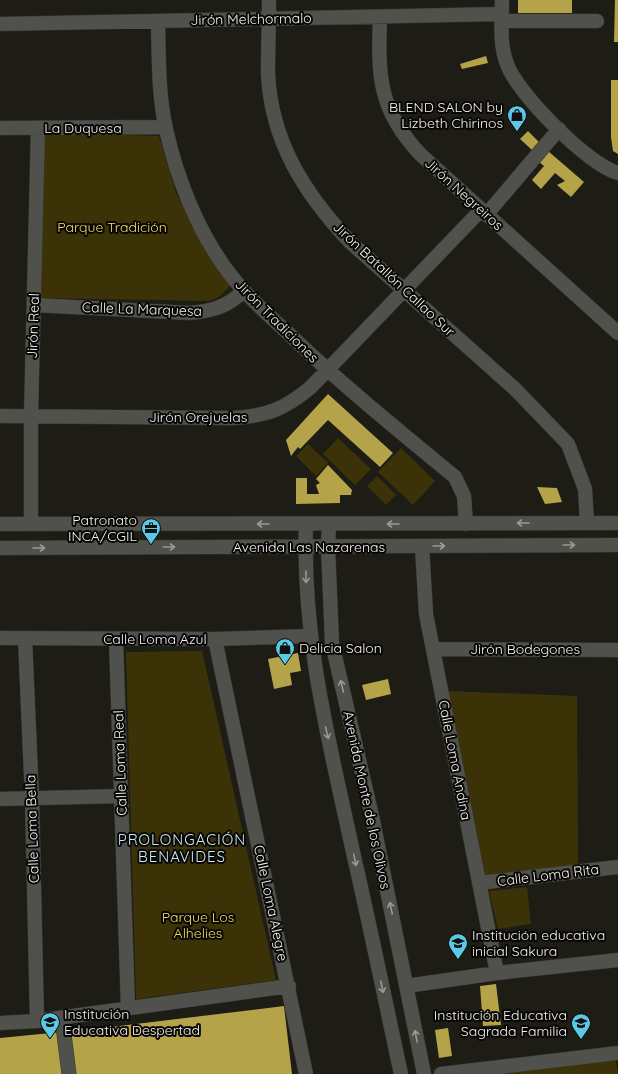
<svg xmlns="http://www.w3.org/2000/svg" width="618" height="1074" viewBox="0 0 618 1074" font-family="Quicksand,sans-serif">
<rect width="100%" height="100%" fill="#1e1d15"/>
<path fill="#3b3307" d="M41 132 159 136 176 193 190 219 233 283 219 297 209 301 37 298Z
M338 438 371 469 355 485 323 454Z
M308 444 328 463 316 476 296 456Z
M401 448 435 481 413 505 378 472Z
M377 476 396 495 386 505 367 486Z
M202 651 276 980 136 999 126 652Z
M446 691 577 696 578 867 482 878Z
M527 887 531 924 498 929 489 891Z
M615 1056 618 1074H472Z"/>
<path fill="#b4a348" d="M518 0H572V13H518Z
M615 0H618V42H614Z
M486 56 488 63 462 69 460 64Z
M611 80H618V154L613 151 611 137Z
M528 131 539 142 532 150 520 139Z
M548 151 584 182 571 197 557 185 565 181 555 173 541 189 532 180 544 166 539 162Z
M328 394 393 453 380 467 328 420 300 449 298 447 291 456 286 440Z
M328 465 352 490 351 495H340V503L296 504V478H307V494H319L316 485 320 483 316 479Z
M537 487 557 488 562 502 545 504Z
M298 653 301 671 290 673 292 685 274 689 268 659Z
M388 679 391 694 366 700 362 685Z
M496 984 501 1025 483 1026 480 986Z
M284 1006 292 1074H75L70 1032Z
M448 1028 452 1056 439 1058 435 1030Z
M61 1032 66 1074H0V1038Z"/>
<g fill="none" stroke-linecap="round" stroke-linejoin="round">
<g stroke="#38372f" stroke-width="15">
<path id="minor" d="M269 0C269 24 268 49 268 73 271 142 305 194 350 242L515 389 568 444 585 489 587 523
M502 0C502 21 499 44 507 64 517 93 588 165 618 173
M380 17C378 76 378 109 420 154L618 333
M158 21C159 57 158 94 166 129 177 179 198 232 229 273 246 295 267 314 288 333 341 384 398 430 455 477L464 496 466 524
M502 21H597
M0 24 502 14
M0 128 165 127
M486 215 559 129
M34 305 190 313C211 311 228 307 243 291
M0 416 233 418C267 416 285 409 311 387L481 210
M0 524 618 523
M31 524V416L38 128
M306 524C302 639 329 741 353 852 370 926 385 1000 401 1074
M329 524 328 547 332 643 372 816 424 1074
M422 546 426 614 497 973
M0 548 618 545
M0 638 215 639 310 636
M25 638 32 798 37 1021
M116 639 128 1008
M215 639 306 1074
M433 649 618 650
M0 799 121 796
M479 883 618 867
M406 986 497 973 618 960
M62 1018 69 1074
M0 1023 37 1021 289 986
M441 1074 618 1053"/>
</g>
<use href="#minor" stroke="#50504c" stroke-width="14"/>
</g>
<defs><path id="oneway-shaft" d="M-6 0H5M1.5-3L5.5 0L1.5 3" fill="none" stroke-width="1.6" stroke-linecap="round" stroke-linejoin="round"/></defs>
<g stroke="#9a9995">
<use href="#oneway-shaft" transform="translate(523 523) rotate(180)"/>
<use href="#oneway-shaft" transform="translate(263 524) rotate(-180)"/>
<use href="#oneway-shaft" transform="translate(393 524) rotate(-180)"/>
<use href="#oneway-shaft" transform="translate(569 545)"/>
<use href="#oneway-shaft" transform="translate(439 546)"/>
<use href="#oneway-shaft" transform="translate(169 547)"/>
<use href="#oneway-shaft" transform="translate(39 548)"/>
<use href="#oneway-shaft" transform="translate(306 577) rotate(89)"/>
<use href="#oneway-shaft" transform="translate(342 686) rotate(-103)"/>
<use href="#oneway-shaft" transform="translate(327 733) rotate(77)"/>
<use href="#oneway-shaft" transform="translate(355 860) rotate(78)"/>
<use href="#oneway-shaft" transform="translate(391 908) rotate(-102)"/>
<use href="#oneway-shaft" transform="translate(382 987) rotate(78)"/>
<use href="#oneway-shaft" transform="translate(416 1036) rotate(-101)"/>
</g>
<defs>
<g id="shop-pin" transform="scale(1)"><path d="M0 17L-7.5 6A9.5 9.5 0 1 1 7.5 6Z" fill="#5bc8e6" stroke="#080705"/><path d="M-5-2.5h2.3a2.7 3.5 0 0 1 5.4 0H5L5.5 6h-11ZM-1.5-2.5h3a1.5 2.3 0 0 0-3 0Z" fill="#111"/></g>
<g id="office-pin" transform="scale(1)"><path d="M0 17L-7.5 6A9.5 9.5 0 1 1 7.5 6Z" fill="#5bc8e6" stroke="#080705"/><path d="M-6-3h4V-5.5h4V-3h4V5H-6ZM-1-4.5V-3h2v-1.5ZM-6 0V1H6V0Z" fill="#111"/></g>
<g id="school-pin" transform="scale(1)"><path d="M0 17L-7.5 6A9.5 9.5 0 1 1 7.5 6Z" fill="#5bc8e6" stroke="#080705"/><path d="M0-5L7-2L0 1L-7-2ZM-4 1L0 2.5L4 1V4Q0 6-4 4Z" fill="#111"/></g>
</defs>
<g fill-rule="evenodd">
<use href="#shop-pin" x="517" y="115"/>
<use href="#office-pin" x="151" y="528"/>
<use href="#shop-pin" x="285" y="648"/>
<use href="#school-pin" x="458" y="943"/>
<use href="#school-pin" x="50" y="1022"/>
<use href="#school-pin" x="581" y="1023"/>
</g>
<g text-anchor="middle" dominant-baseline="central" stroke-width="4" stroke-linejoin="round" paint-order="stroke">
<g font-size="14" fill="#f4f3ee" stroke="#080705">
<text transform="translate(251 19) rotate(-1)">Jirón Melchormalo</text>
<text x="83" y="128">La Duquesa</text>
<text transform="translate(464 194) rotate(42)">Jirón Negreiros</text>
<text transform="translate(394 279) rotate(43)">Jirón Batallón Callao Sur</text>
<text transform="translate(142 309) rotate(2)">Calle La Marquesa</text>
<text transform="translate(277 321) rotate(45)">Jirón Tradiciones</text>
<text transform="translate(33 326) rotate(-88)">Jirón Real</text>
<text x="198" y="417">Jirón Orejuelas</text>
<text x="309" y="547">Avenida Las Nazarenas</text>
<text x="155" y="639">Calle Loma Azul</text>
<text x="525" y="649">Jirón Bodegones</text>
<text transform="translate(455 760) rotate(79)">Calle Loma Andina</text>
<text transform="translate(120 763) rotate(-92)">Calle Loma Real</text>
<text transform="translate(367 800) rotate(78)">Avenida Monte de los Olivos</text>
<text transform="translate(32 829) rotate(-92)">Calle Loma Bella</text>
<text transform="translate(548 875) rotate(-7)">Calle Loma Rita</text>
<text transform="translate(271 903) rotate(78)">Calle Loma Alegre</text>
</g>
<g font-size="14" fill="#f4f3ee" stroke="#080705" text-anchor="end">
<text x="503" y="107">BLEND SALON by<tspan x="503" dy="16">Lizbeth Chirinos</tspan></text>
<text x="137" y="520">Patronato<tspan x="137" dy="16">INCA/CGIL</tspan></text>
<text x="299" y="648" text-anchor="start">Delicia Salon</text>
<text x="472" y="935" text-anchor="start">Institución educativa<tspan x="472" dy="16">inicial Sakura</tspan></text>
<text x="64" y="1014" text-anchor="start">Institución<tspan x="64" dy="16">Educativa Despertad</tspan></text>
<text x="567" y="1015">Institución Educativa<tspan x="567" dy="16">Sagrada Familia</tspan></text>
</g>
<g font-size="14" fill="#f5de64" stroke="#080705">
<text x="112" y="227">Parque Tradición</text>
<text x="198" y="917">Parque Los<tspan x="198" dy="16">Alhelies</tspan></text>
</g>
<g font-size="15" letter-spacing="1" fill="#c8ebf6" stroke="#080705">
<text x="182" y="839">PROLONGACIÓN<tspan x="182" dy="17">BENAVIDES</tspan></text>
</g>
</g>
</svg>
